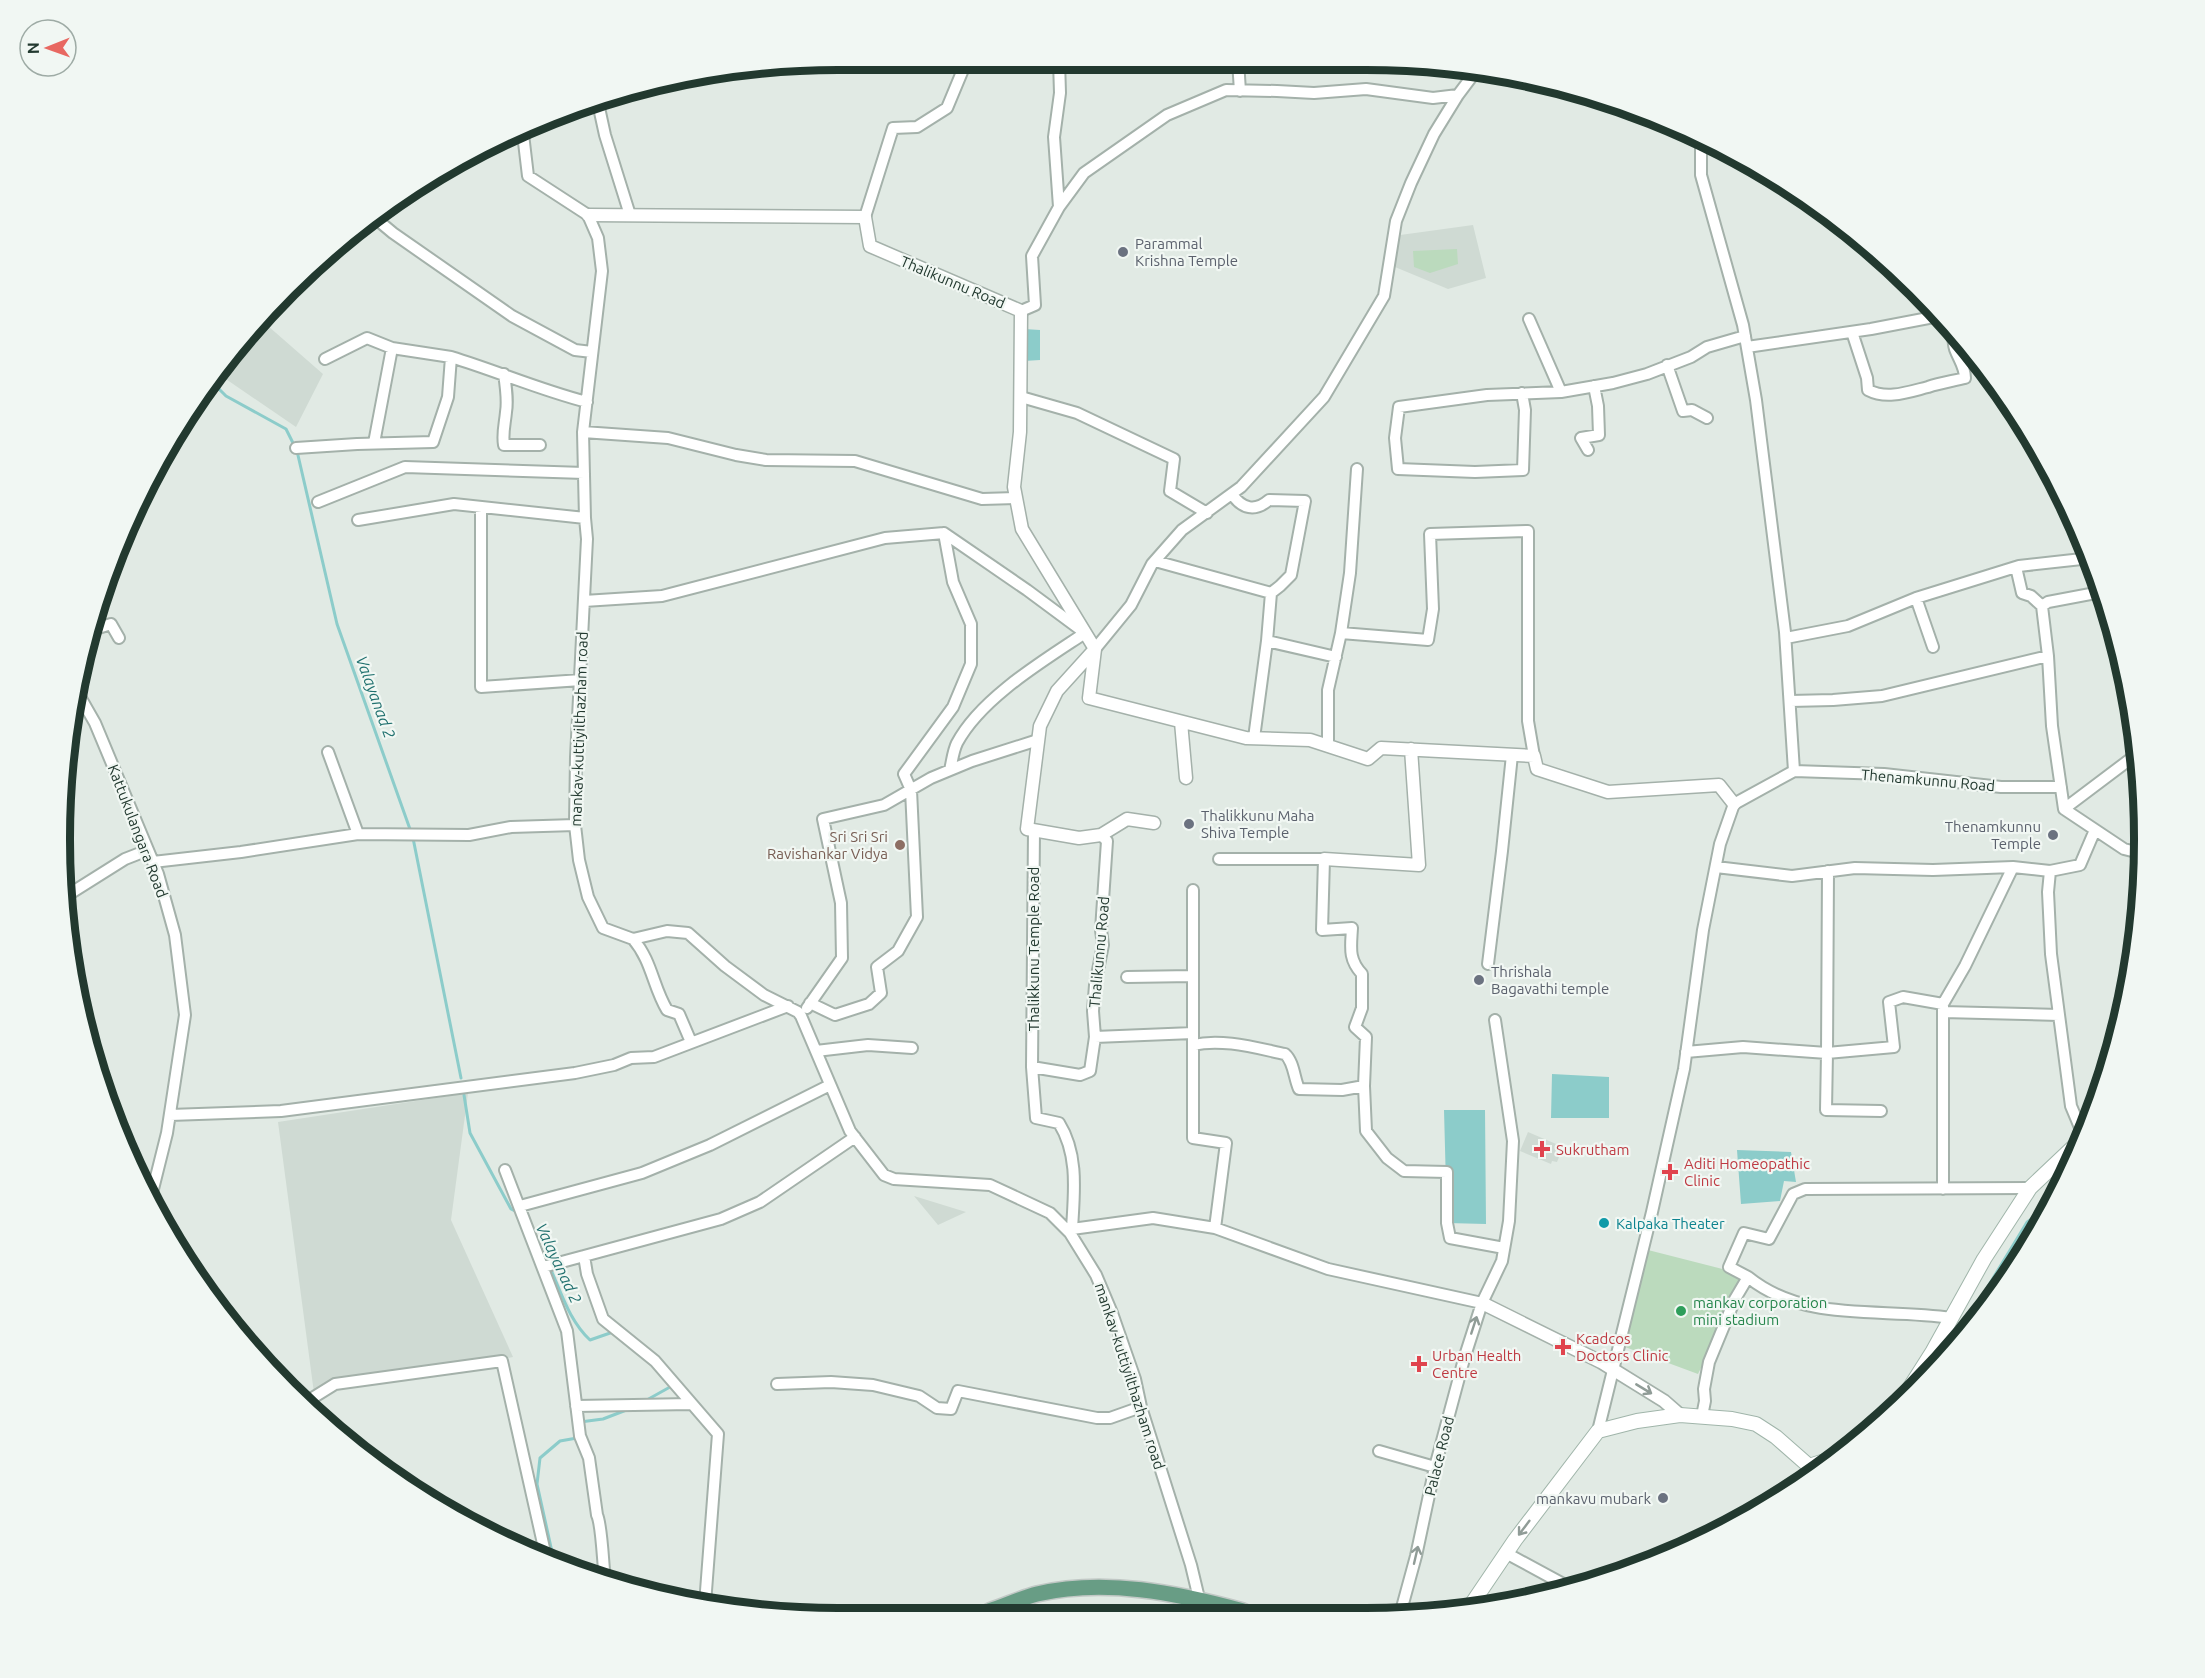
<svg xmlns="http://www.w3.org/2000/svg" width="2205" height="1678" viewBox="0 0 2205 1678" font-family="Ubuntu,sans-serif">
<rect width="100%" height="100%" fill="#e1eae4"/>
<path fill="#cfdad3" d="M1473 225 1486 278 1448 289 1395 267 1393 236Z
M260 319 323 374 296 427 220 375Z
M468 1093 451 1220 513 1357 314 1393 278 1122Z
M1528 1132 1563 1147 1557 1162 1552 1161 1551 1164 1520 1151Z
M914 1196 966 1212 938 1225Z"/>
<path fill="#bbdabd" d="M1457 249 1458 264 1430 273 1414 267 1413 251Z
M1648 1250 1746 1275 1698 1374 1625 1347Z"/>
<path fill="#8cccca" d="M1024 329 1040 330V360L1024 361Z
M1552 1074 1609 1077V1118H1551Z
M1444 1110H1485L1486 1224 1447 1223Z
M1737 1150 1791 1152 1796 1182 1784 1181 1780 1201 1741 1204Z
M2050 1204 2014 1272 1944 1356 2026 1221Z"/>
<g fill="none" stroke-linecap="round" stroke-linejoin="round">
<path stroke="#8cccca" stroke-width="3" d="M214 384 226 396 286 429 294 445
M297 451 337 624 411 832
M413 838 461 1078
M464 1095 470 1133 511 1209 517 1212
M541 1249 547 1262
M550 1268C562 1294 569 1320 590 1340L613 1332
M645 1401 670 1387
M580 1422 603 1419 629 1409
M554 1561 537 1484 540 1458 560 1441 577 1438"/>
<g stroke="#a4b1aa" stroke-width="14">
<path id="minor" d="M1238 61 1240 91
M598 103 605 135 630 215
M523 134 528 176 588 215 598 238 602 271 583 432 585 518 587 539 576 757 575 825 579 860 588 897 603 928 633 939 667 931 688 933 725 966 764 995 798 1012 801 1016 850 1131 884 1175 894 1179 990 1185 1050 1213 1070 1233 1096 1275 1112 1313 1135 1379 1141 1407 1191 1565 1202 1611
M1059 207 1054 137 1060 93 1059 61
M865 217 893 128 917 127 947 108 967 60
M375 218 393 233 512 316 575 350 592 352
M1021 311 1035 305 1032 256 1059 207 1084 173 1167 115 1226 90 1277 91 1314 93 1366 89 1433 98 1458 95 1476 71
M1529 319 1561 392
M1852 332 1867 378 1868 390C1887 400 1908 392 1928 387 1940 383 1953 381 1965 378 1965 367 1959 360 1955 349 1953 343 1954 336 1951 329
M1747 347 1871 329 1939 316
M451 357C497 371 540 390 587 402
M1667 365 1683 411 1692 410 1707 418
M504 374C506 387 508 400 506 412 505 424 502 433 504 445H540
M1522 393 1525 410 1523 470 1475 472 1398 469 1395 438 1399 407 1487 395 1561 392 1613 383 1647 374 1691 357 1707 347 1745 336
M1021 397 1077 413 1174 459 1170 491 1207 513
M583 432 668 438 736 455 766 460 855 461 982 499 1016 498
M374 443 392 348
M296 448 357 444 433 442 448 397 451 357 392 348 367 338 325 359
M1588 450 1581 438 1599 435 1598 406 1594 386
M1232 494C1242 509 1255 512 1269 500L1305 501 1291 575 1280 586 1271 593 1267 641 1336 657
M318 502 405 467 584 473
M481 507V687L581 680
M358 520 454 504 585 518
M1155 561 1271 593
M2016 567 2022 593 2031 596 2042 606
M1916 598 1933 647
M584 601 662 596 885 538 944 533
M95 629 111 624 119 638
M1341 633 1350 573 1357 469
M1786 638 1848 626 1916 598 2019 566 2091 558
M1095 649 1131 605 1152 564 1182 530 1241 487 1324 397 1384 296 1396 221 1411 183 1434 134 1458 95
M2048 656 2042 606 2048 602 2101 592
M75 688 95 723 158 874 175 935 185 1015 167 1133 152 1193
M1790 701 1833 700 1882 696 2048 656 2052 726 2064 809 2124 849 2144 854
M1254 738 1267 641
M1328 746V690L1341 633 1428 640 1433 609 1430 534 1528 531V721L1534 756
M328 752 358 834
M1794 771 1884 774 2001 787H2061
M2064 809 2137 754
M1101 835 1107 841 1101 930 1103 945 1095 985 1093 1011 1095 1037 1193 1033V1045C1222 1038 1256 1048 1285 1054 1294 1062 1294 1078 1299 1089L1342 1090 1364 1086
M1219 859H1324L1322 930 1352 928C1351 947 1348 959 1362 974V1008L1355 1027 1366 1037 1364 1086 1366 1131 1387 1158 1404 1171 1447 1172V1223L1450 1238 1504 1248
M153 862 241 852 358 834 469 835 511 827 575 825
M1716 867 1792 876 1855 868 1933 870 2013 867 1965 966 1943 1004V1189
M2013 867 2050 871 2048 892 2051 954 2071 1106 2084 1137
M2050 871 2080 865 2095 830
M63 898 125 859 148 850
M633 939C652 961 653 987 667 1010L679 1014 691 1042
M1488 964 1502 851 1512 755
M1127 977 1193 976
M810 1003 835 1015 869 1004 881 993 877 967 898 951 917 917 911 790 904 774 953 707 971 664V624L953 582 944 533 1027 590 1085 633C1043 661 981 698 957 743 953 751 952 762 950 770
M807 1008 842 958 841 903 823 819 884 805 931 778 972 761 1038 740
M1943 1012 2059 1015
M1193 1033V890
M1193 1045V1138L1226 1143 1215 1228
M816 1051 868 1045 912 1048
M1686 1052 1743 1047 1827 1053 1828 871
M1032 1067 1034 830
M1881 1111 1826 1110 1827 1053 1894 1047 1889 1002 1903 997 1943 1004
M170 1115 281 1111 575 1073 614 1065 631 1058 654 1057 788 1006
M505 1170 567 1331 580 1436 589 1458 597 1515C602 1525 603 1566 605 1580
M520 1206 642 1173 710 1145 830 1085
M1072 1229 1153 1218 1215 1228 1328 1269 1482 1303
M1070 1232 1072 1229C1074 1193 1079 1155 1059 1123L1036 1118 1032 1067 1080 1075 1090 1071 1095 1037
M543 1267 584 1256
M1748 1277 1729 1267 1744 1233 1769 1239 1793 1194 1805 1189 2030 1188
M777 1384 831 1382 873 1385 919 1396 937 1408 951 1409 958 1391 1097 1418H1110L1141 1407
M306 1402 335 1384 502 1361 546 1557
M576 1406 691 1404
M1702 1416 1705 1401 1704 1389 1709 1362 1735 1299 1748 1277C1806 1324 1883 1307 1951 1318
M1598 1431 1652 1212 1684 1069 1703 930 1720 844 1734 804 1794 771 1785 632 1756 400 1743 325 1701 175V137
M1379 1451 1435 1467
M1506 1553 1565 1585
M705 1604 718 1434 655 1361 603 1319 587 1274 584 1256 721 1219 760 1202 855 1137
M1401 1611 1416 1556 1435 1467 1464 1359 1482 1303 1502 1261 1509 1221 1513 1141 1495 1020"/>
</g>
<g stroke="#a4b1aa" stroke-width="15">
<path id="tertiary" d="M588 215 865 217 870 246 1021 311 1020 432 1014 487 1022 529 1095 649
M1181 722 1186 778
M1154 823 1127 819 1101 835 1079 838 1027 829 1040 726 1057 691 1095 649 1089 698 1246 738 1310 740 1368 759 1381 748 1534 756 1537 769 1608 792 1719 785 1734 804
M1324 859 1419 865 1411 749
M1482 1303 1601 1362 1664 1401 1680 1415"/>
</g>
<g stroke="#a0b5aa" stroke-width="16">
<path id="secondary" d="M1900 1403 1933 1351 1984 1259 2030 1188 2086 1135
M1467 1611 1515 1540 1598 1431 1637 1421 1680 1415 1732 1419 1756 1424 1776 1437 1809 1466 1834 1458"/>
</g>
<g stroke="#c1c8c5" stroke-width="18">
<path id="primary" d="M989 1611C1005 1606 1021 1598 1037 1594 1105 1578 1177 1593 1243 1611"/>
</g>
<use href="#minor" stroke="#fff" stroke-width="10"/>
<use href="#tertiary" stroke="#fff" stroke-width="12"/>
<use href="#secondary" stroke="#fff" stroke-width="14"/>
<use href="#primary" stroke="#689d85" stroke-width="15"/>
</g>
<defs><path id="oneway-shaft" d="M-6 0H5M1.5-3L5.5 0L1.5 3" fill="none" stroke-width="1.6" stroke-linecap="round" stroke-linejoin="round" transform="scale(1.5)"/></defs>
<g stroke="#909c97">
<use href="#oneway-shaft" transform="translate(1474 1325) rotate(-72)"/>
<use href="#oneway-shaft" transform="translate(1644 1389) rotate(31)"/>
<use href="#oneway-shaft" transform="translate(1524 1528) rotate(127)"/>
<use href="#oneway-shaft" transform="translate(1416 1555) rotate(-77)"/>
</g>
<g fill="#6b7280" stroke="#f1f7f3" stroke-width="2">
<circle cx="1123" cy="252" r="6"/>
<circle cx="1189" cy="824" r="6"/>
<circle cx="2053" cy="835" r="6"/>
<circle cx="1479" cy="980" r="6"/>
<circle cx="1663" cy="1498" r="6"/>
</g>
<circle fill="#8d6e63" stroke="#f1f7f3" stroke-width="2" cx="900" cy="845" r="6"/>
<g fill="#e0444e" stroke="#f1f7f3" stroke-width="2">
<path d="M1539 1140h6v6h6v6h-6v6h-6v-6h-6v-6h6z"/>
<path d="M1667 1163h6v6h6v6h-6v6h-6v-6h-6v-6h6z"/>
<path d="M1560 1338h6v6h6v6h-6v6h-6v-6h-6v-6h6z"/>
<path d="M1416 1355h6v6h6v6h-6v6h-6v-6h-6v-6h6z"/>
</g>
<circle fill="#0f9aa8" stroke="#f1f7f3" stroke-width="2" cx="1604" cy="1223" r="6"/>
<circle fill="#2e9e5b" stroke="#f1f7f3" stroke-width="2" cx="1681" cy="1311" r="6"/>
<g text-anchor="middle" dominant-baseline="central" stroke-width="4.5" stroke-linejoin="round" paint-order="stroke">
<g font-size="15" fill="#5b616d" stroke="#f1f7f3" text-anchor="start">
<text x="1135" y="243">Parammal<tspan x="1135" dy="17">Krishna Temple</tspan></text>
<text x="1201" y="815">Thalikkunu Maha<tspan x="1201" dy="17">Shiva Temple</tspan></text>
<text x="2041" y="826" text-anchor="end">Thenamkunnu<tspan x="2041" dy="17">Temple</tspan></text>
<text x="1491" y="971">Thrishala<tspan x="1491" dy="17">Bagavathi temple</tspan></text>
<text x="1651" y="1498" text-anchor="end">mankavu mubark</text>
</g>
<g font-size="15" fill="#22392f" stroke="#f1f7f3">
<text transform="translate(953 282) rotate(23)">Thalikunnu Road</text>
<text transform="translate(579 729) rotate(-88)">mankav-kuttiyilthazham road</text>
<text transform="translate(1928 780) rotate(5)">Thenamkunnu Road</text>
<text transform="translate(138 831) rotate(69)">Kattukulangara Road</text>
<text transform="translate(1033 949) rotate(-90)">Thalikkunu Temple Road</text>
<text transform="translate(1099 952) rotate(-85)">Thalikunnu Road</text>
<text transform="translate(1130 1376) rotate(72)">mankav-kuttiyilthazham road</text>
<text transform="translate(1439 1456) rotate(-76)">Palace Road</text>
</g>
<g font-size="15" fill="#785e54" stroke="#f1f7f3" text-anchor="end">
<text x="888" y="836">Sri Sri Sri<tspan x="888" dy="17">Ravishankar Vidya</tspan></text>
</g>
<g font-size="15" fill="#be3a42" stroke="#f1f7f3" text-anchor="start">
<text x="1556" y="1149">Sukrutham</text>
<text x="1684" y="1163">Aditi Homeopathic<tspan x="1684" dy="17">Clinic</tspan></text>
<text x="1576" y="1338">Kcadcos<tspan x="1576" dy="17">Doctors Clinic</tspan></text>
<text x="1432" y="1355">Urban Health<tspan x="1432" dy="17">Centre</tspan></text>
</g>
<g font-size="15" fill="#0d838f" stroke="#f1f7f3" text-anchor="start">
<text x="1616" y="1223">Kalpaka Theater</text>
</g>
<g font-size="15" fill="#27864d" stroke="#f1f7f3" text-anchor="start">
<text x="1693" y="1302">mankav corporation<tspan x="1693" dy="17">mini stadium</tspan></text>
</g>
<g font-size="16" font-style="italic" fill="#21716f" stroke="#f1f7f3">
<text transform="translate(376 697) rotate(70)">Valayanad 2</text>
<text transform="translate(559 1263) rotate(65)">Valayanad 2</text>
</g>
</g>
<path d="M0 0H2205V1678H0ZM838 70H1366A768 768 0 0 1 2134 838V840A768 768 0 0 1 1366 1608H838A768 768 0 0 1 70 840V838A768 768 0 0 1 838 70Z" fill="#f1f7f3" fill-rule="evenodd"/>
<path fill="none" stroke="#22392f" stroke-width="8" d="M838 70H1366A768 768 0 0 1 2134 838V840A768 768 0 0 1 1366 1608H838A768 768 0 0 1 70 840V838A768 768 0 0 1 838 70Z"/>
<g transform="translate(48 48) rotate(269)"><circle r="28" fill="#f1f7f3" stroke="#9eaba5" stroke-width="1.5"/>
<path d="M0-4.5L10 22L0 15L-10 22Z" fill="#e86861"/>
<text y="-9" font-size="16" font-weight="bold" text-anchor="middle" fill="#22392f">N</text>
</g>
</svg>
